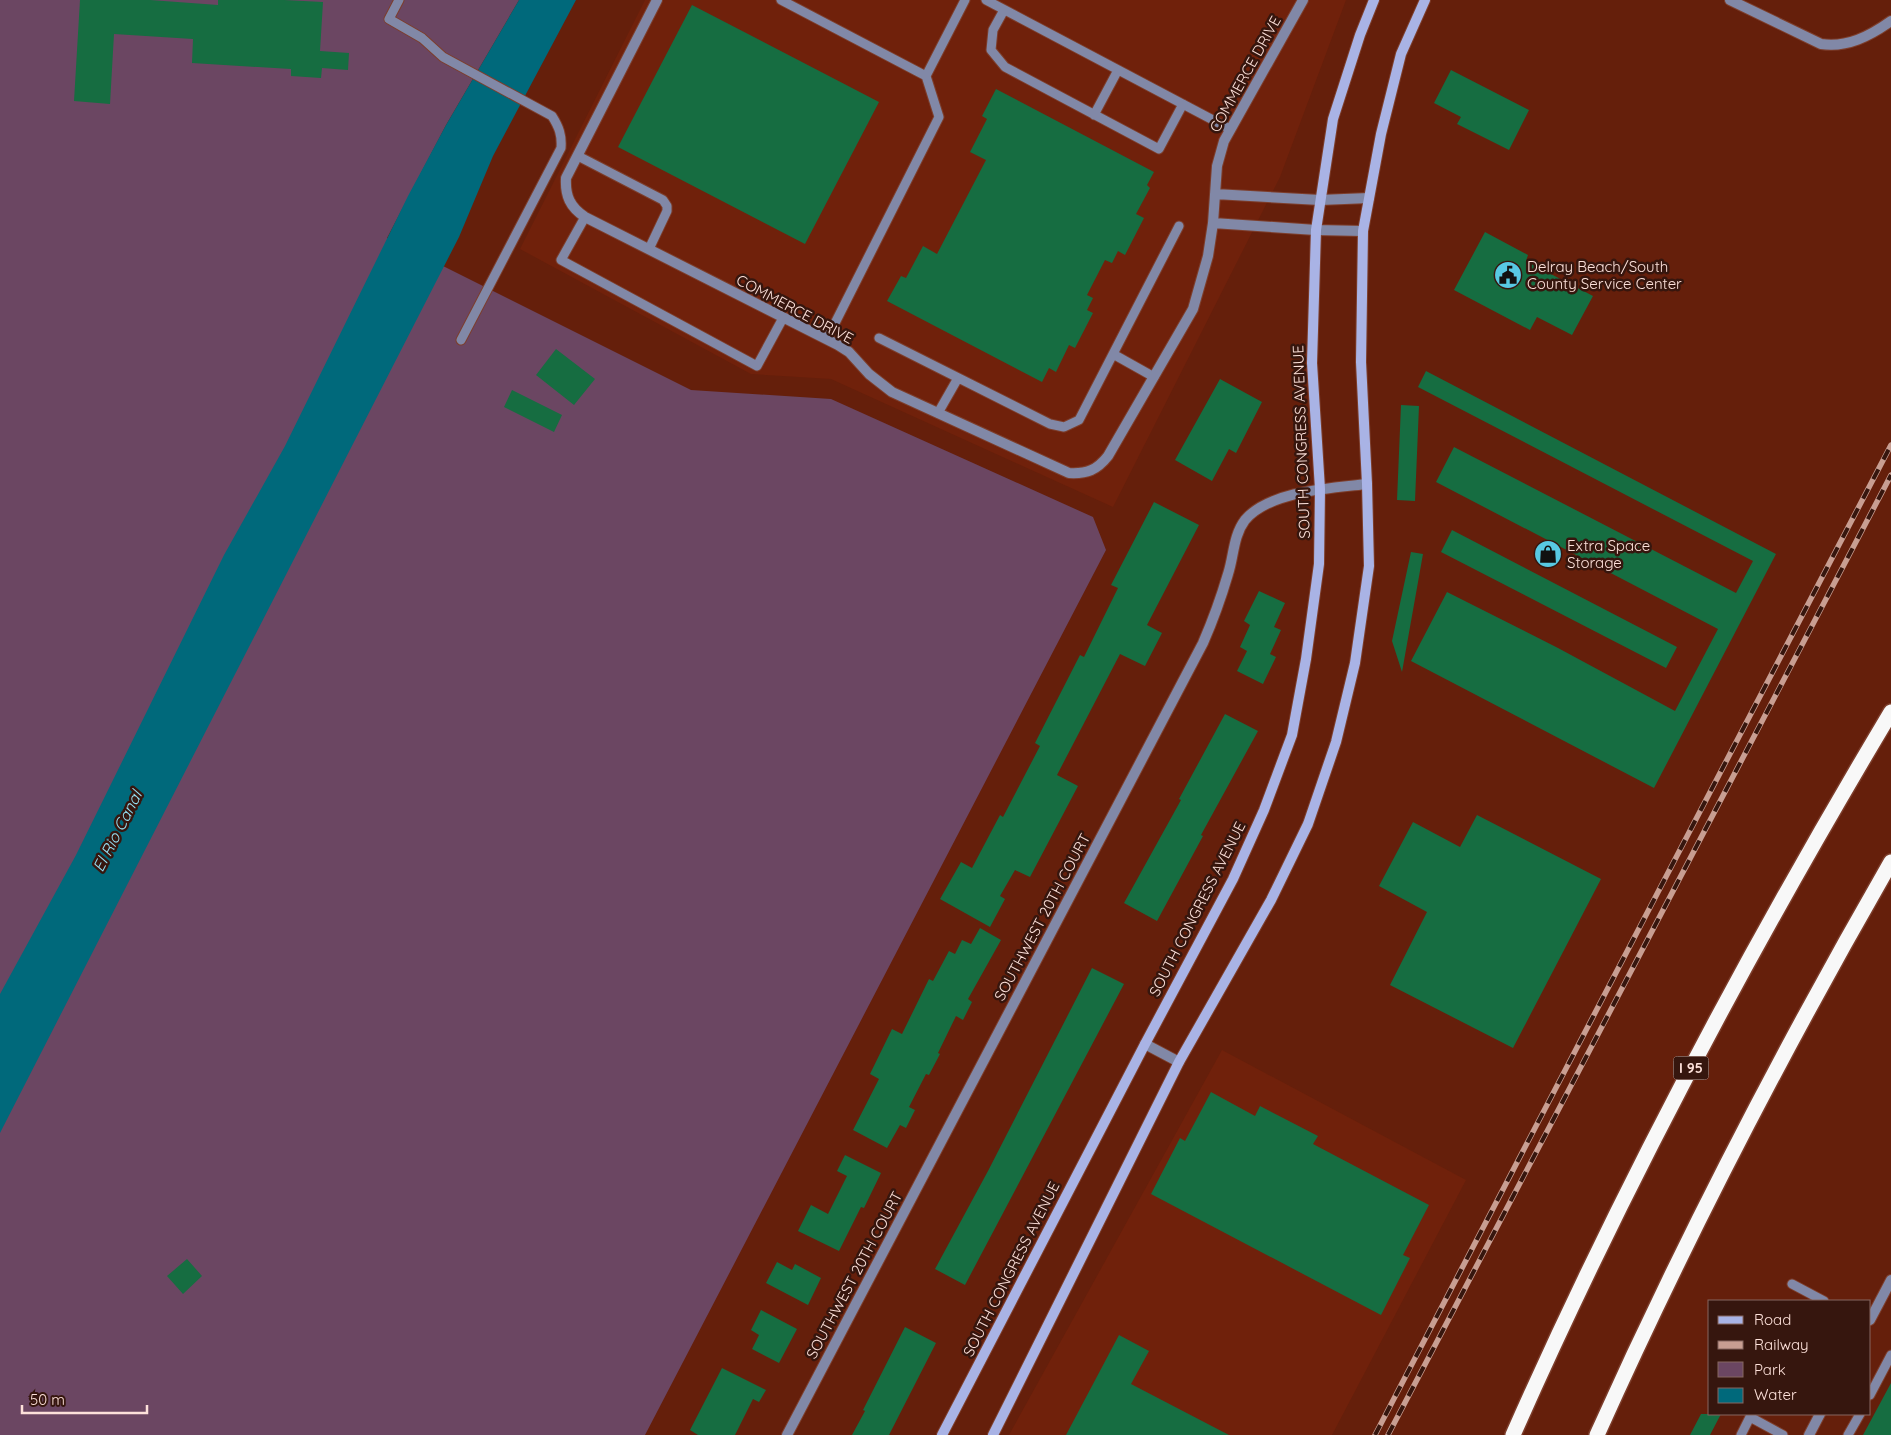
<svg xmlns="http://www.w3.org/2000/svg" width="1891" height="1435" viewBox="0 0 1891 1435" font-family="Quicksand,sans-serif">
<rect width="100%" height="100%" fill="#651f0b"/>
<path fill="#70210b" d="M645 0H1346L1280 177 1113 507 831 379 751 374 520 249Z
M1222 1050 1466 1180 1332 1435H1009Z"/>
<path fill="#6b4662" d="M0 0H519L446 125 387 238 691 390 831 399 1093 517 1106 550 645 1435H0Z"/>
<path fill="#00697b" d="M519 0H576L493 156 459 237 0 1133V994L76 855 224 555 285 446 408 196 446 125Z"/>
<path fill="#166d41" d="M80 0H150L218 5V0H284L323 2 320 51 349 53 348 70 322 68 321 78 291 76V69L192 63 193 39 114 34 110 104 74 101Z
M692 5 879 102 805 244 618 147Z
M1451 70 1529 110 1509 150 1457 124 1461 117 1434 103Z
M996 89 1154 172 1147 185 1150 188 1136 214 1144 218 1125 255 1118 251 1112 263 1105 260 1087 295 1093 298 1087 310 1093 313 1075 348 1069 345 1056 372 1049 368 1042 382 887 301 901 276 906 278 923 246 937 254 986 160 970 152 987 119 982 116Z
M1485 232 1528 255 1526 261 1593 296 1572 335 1537 317 1530 330 1454 290Z
M556 349 595 379 574 405 536 375Z
M1426 371 1776 554 1654 788 1411 661 1447 592 1558 648 1675 711 1718 629 1436 482 1454 447 1736 593 1753 561 1418 387Z
M1220 379 1262 402 1236 453 1229 449 1212 481 1175 460Z
M512 390 562 415 554 432 504 407Z
M1401 405 1419 406 1415 501 1397 500Z
M1154 502 1199 525 1147 625 1162 633 1145 666 1120 654 1057 775 1078 786 1030 877 1015 870 1000 896 1005 899 990 927 940 899 961 862 972 868 1000 815 1003 817 1040 746 1035 743 1080 655 1084 657 1118 588 1111 585Z
M1452 530 1677 647 1666 668 1441 552Z
M1411 552 1423 554 1402 672 1392 641Z
M1259 591 1285 603 1274 627 1281 630 1270 654 1276 657 1263 684 1237 671 1247 651 1240 647 1250 625 1244 621Z
M1225 714 1258 731 1201 835 1203 836 1157 921 1124 903 1181 800 1179 799Z
M1477 815 1601 879 1513 1048 1390 985 1427 912 1379 886 1413 822 1460 847Z
M980 928 1001 940 968 999 972 1002 963 1020 956 1016 938 1053 940 1054 929 1075 926 1074 909 1107 915 1110 906 1128 900 1125 887 1148 853 1130 879 1079 870 1074 892 1029 902 1034 929 979 933 981 949 951 955 954 962 940 971 944Z
M1092 968 1124 984 965 1285 935 1269 988 1171Z
M1211 1092 1255 1116 1260 1106 1318 1136 1313 1144 1429 1205 1403 1255 1410 1258 1381 1315 1151 1194 1180 1138 1185 1141Z
M845 1155 881 1173 864 1208 861 1207 839 1251 798 1231 811 1205 828 1214 847 1176 837 1171Z
M187 1259 202 1276 183 1294 167 1276Z
M777 1262 792 1270 795 1264 821 1278 808 1305 766 1283Z
M761 1310 797 1329 779 1363 752 1349 759 1335 751 1330Z
M905 1327 936 1343 889 1435H852L865 1411 863 1410Z
M1119 1335 1149 1351 1131 1384 1229 1435H1066Z
M722 1368 766 1390 759 1402 753 1399 735 1435H698L690 1430Z
M1891 1383V1435H1863Z
M1701 1414H1721L1710 1435H1690Z"/>
<g fill="none" stroke-linecap="round" stroke-linejoin="round">
<g stroke="#7d3e2c" stroke-width="11">
<path id="service" d="M399 0 389 19 422 38 443 57 552 116C559 127 562 135 561 148L461 340
M781 0 926 76
M986 0 1230 129
M1004 10 993 30 991 50 1005 67 1159 149 1183 104
M1094 115 1118 70
M578 156 663 200 667 206V211L649 249
M585 217 561 260 757 366 783 318
M879 338 1050 424 1064 427 1079 420 1179 226
M827 339 939 117 926 76 965 0
M1113 354 1154 377
M938 413 958 378
M1792 1284 1824 1301
M1870 1395 1891 1355
M1741 1435 1750 1417 1783 1435
M1848 1435 1860 1414"/>
</g>
<g stroke="#7d3e2c" stroke-width="12">
<path id="minor" d="M657 0 566 178C565 196 570 207 585 217L838 345 849 352 869 374 892 392 1069 473C1087 474 1097 470 1108 456L1193 309 1208 256 1213 223 1217 166 1224 141 1303 0
M1730 0 1821 44C1847 48 1870 36 1891 21
M1215 194 1320 200 1369 198
M1213 223 1316 230 1363 231
M1145 1044 1179 1062
M1870 1320 1891 1280
M787 1435 1203 643C1213 620 1221 598 1228 574 1234 556 1233 536 1245 520 1269 491 1332 488 1367 484
M1809 1435 1820 1414"/>
</g>
<g stroke="#7d3e2c" stroke-width="12">
<path id="secondary" d="M942 1435 1145 1044 1233 879 1264 810 1292 735 1306 659 1319 564 1320 489 1312 363 1316 230 1333 119 1360 35 1374 0
M993 1435 1179 1062 1271 900 1308 824 1336 742 1355 663 1369 566 1367 484 1361 362 1363 231 1381 134 1401 54 1425 0"/>
</g>
<g stroke="#7d3e2c" stroke-width="18">
<path id="motorway" d="M1513 1435C1623 1186 1752 945 1891 712
M1597 1435C1685 1239 1784 1048 1891 862"/>
</g>
<use href="#service" stroke="#8188a7" stroke-width="9"/>
<use href="#minor" stroke="#8188a7" stroke-width="10"/>
<use href="#secondary" stroke="#a9b3e5" stroke-width="10"/>
<use href="#motorway" stroke="#f8f8f8" stroke-width="15"/>
<g stroke="#c89e92" stroke-width="5.5">
<path id="rail" d="M1375 1435 1891 445
M1388 1435 1891 475"/>
</g>
<use href="#rail" stroke="#36160e" stroke-width="4" stroke-dasharray="11" stroke-linecap="butt"/>
</g>
<defs>
<g id="civic-disc" transform="scale(1.4375)"><circle r="9.5" fill="#58c9e3" stroke="#36160e"/><path d="M-.6-6.5H3V-4.5H.6V-3L4-1V1h2V6H-6V1h2V-1L-.6-3ZM-1.2 2.5V6h2.4V2.5Z" fill="#111"/></g>
<g id="shop-disc" transform="scale(1.4375)"><circle r="9.5" fill="#58c9e3" stroke="#36160e"/><path d="M-5-2.5h2.3a2.7 3.5 0 0 1 5.4 0H5L5.5 6h-11ZM-1.5-2.5h3a1.5 2.3 0 0 0-3 0Z" fill="#111"/></g>
</defs>
<g fill-rule="evenodd">
<use href="#civic-disc" x="1508" y="275"/>
<use href="#shop-disc" x="1548" y="554"/>
</g>
<g text-anchor="middle" dominant-baseline="central" stroke-width="5" stroke-linejoin="round" paint-order="stroke">
<rect fill="#36160e" stroke="#c1a49d" stroke-width="1" x="1673.5" y="1056.5" width="35" height="23" rx="4"/>
<g font-size="14" font-weight="bold" fill="#fde1da">
<text x="1691" y="1068">I 95</text>
</g>
<g font-size="15" fill="#fde1da" stroke="#36160e">
<text transform="translate(1245 74) rotate(-61)">COMMERCE DRIVE</text>
<text transform="translate(795 309) rotate(28)">COMMERCE DRIVE</text>
<text transform="translate(1301 442) rotate(-92)">SOUTH CONGRESS AVENUE</text>
<text transform="translate(1197 909) rotate(-63)">SOUTH CONGRESS AVENUE</text>
<text transform="translate(1042 917) rotate(-62)">SOUTHWEST 20TH COURT</text>
<text transform="translate(1011 1269) rotate(-63)">SOUTH CONGRESS AVENUE</text>
<text transform="translate(854 1275) rotate(-62)">SOUTHWEST 20TH COURT</text>
</g>
<g font-size="15" fill="#fde1da" stroke="#36160e" text-anchor="start">
<text x="1527" y="266">Delray Beach/South<tspan x="1527" dy="17">County Service Center</tspan></text>
<text x="1567" y="545">Extra Space<tspan x="1567" dy="17">Storage</tspan></text>
</g>
<g font-size="16" font-style="italic" fill="#96e5f9" stroke="#36160e">
<text transform="translate(117 831) rotate(-63)">El Rio Canal</text>
</g>
</g>
<rect x="1708" y="1300" width="162" height="115" fill="#36160e" stroke="#866760"/>
<rect x="1718" y="1316" width="25" height="8" fill="#a9b3e5" stroke="#866760"/>
<text x="1754" y="1325" font-size="15" fill="#fde1da">Road</text>
<rect x="1718" y="1341" width="25" height="8" fill="#c89e92" stroke="#866760"/>
<text x="1754" y="1350" font-size="15" fill="#fde1da">Railway</text>
<rect x="1718" y="1362" width="25" height="15" fill="#6b4662" stroke="#866760"/>
<text x="1754" y="1375" font-size="15" fill="#fde1da">Park</text>
<rect x="1718" y="1388" width="25" height="15" fill="#00697b" stroke="#866760"/>
<text x="1754" y="1400" font-size="15" fill="#fde1da">Water</text>
<path d="M22 1405v8h125v-8" fill="none" stroke="#fde1da" stroke-width="2.5"/>
<text x="30" y="1405" font-size="15" fill="#fde1da" stroke="#36160e" stroke-width="4" paint-order="stroke">50 m</text>
</svg>
